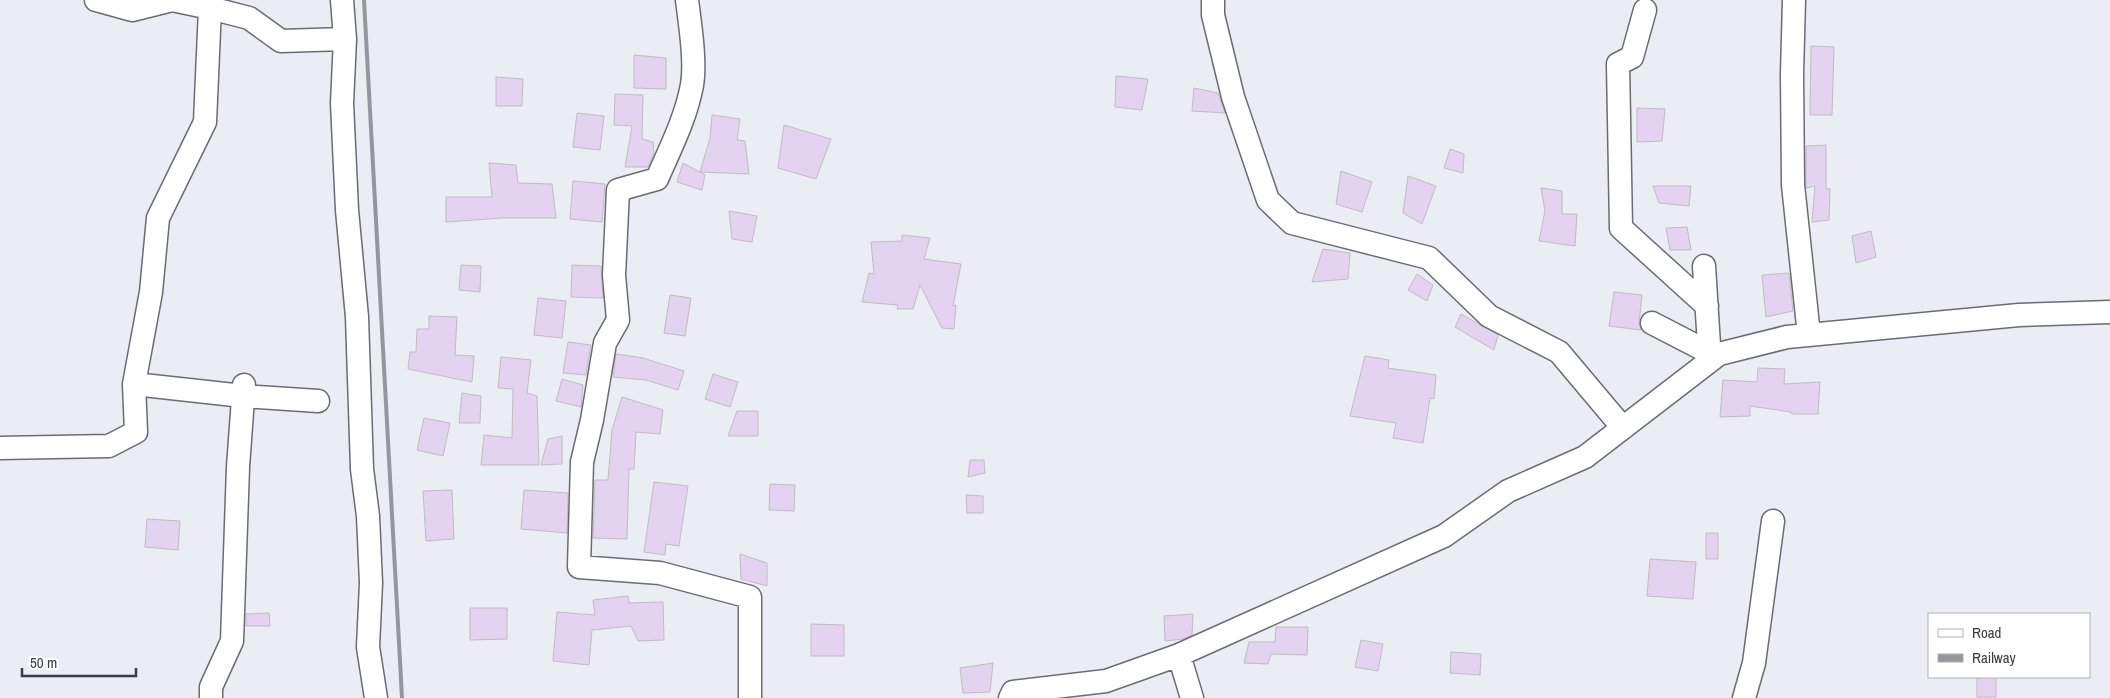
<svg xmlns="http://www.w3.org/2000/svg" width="2110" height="698" viewBox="0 0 2110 698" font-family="'Archivo Narrow',sans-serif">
<rect width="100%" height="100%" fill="#eaedf3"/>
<path fill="#e3d2f0" stroke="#bfbcc2" d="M1811 46 1834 47 1832 115H1810Z
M634 55 666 58V89L634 88Z
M1116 76 1148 79 1142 110 1115 107Z
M496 77 523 79 522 106H496Z
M1194 88 1218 93 1225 113 1192 111Z
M615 94 643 95 642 139 653 142 654 154 648 167H625L632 126 614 125Z
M1637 108 1665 109 1662 141 1637 142Z
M577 113 604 116 600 150 573 147Z
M712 115 740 119 737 140 745 141 749 174 700 172 710 138Z
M784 125 831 139 816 179 778 168Z
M1826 145V188L1830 189 1829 220 1812 222 1815 186 1806 188V146Z
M1450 149 1464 154 1463 173 1444 168Z
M489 163 516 165 518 183 552 184 556 218H503L446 222V197H492Z
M683 163 705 175 702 190 677 182Z
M1341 171 1372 182 1362 212 1336 204Z
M1408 176 1436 186 1422 224 1403 213Z
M573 181 605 184 602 222 570 219Z
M1653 186H1691L1689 206 1659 203Z
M1541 188 1562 191V214H1577L1575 246 1539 241 1545 211Z
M729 211 757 216 752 242 732 239Z
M1687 227 1691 250H1670L1666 228Z
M1871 231 1876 257 1856 263 1852 236Z
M902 235 930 238 924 259 961 264 953 306 956 305 954 329 942 328 920 285 913 309H897L898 305 862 302 869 273 874 274 871 242 902 241Z
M1323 249 1350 253 1348 279 1312 282Z
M461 265 481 266 480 292 459 290Z
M572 265 601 266 603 298 571 297Z
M1789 273 1793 311 1766 317 1762 275Z
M1417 274 1433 285 1427 301 1408 290Z
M1614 292 1642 295 1639 323 1641 330 1609 326Z
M670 295 691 298 685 336 664 333Z
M538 298 566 301 562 338 534 335Z
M1461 314 1498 335 1494 350 1455 327Z
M429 316 457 317 455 355 474 356 472 382 408 369 410 352H416L417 329H429Z
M568 342 591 345 586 375 563 373Z
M616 354 643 358 684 371 678 390 646 380 613 377Z
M1365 356 1389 360 1388 368 1436 375 1434 399 1430 398 1423 443 1393 438 1396 423 1350 416Z
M501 357 531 360 527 393 537 396 539 465H481L484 435 512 438 513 389 498 388Z
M1758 368 1785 369 1784 384 1820 382 1818 414H1792L1791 412 1750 406V416L1720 417 1723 380 1757 382Z
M713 374 738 382 730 407 705 399Z
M562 379 583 385 581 407 556 401Z
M462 393 481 396 480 423H459Z
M622 397 663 410 660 434 636 432 634 469H629L627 539 593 538 595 480H608L612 430Z
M737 411H758V436H728Z
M424 418 450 423 443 456 417 450Z
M562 436V464L541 465 548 439Z
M970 460H984L985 473 968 477Z
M654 482 688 486 679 546 666 544 665 555 644 552Z
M770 484 795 485 794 511 769 510Z
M452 490 454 539 426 541 423 491Z
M524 490 568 493 567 533 521 529Z
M966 495 983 496V513H967Z
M147 519 180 521 178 550 145 547Z
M1706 533H1718V559H1706Z
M740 554 767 563V586L741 579Z
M1650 559 1696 562 1693 599 1647 596Z
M628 596 629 603 663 602 664 640 638 641 631 626 592 630 589 665 553 661 557 612 595 615 593 600Z
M470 608H507V639L470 640Z
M269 613 270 626H246V614Z
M1193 614 1192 635 1183 639 1165 641 1164 616Z
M811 624 844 625V656H811Z
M1276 627H1308L1307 655 1271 654 1268 664 1244 663 1249 642H1275Z
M1361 640 1383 644 1378 671 1355 667Z
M1451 652 1481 654 1480 675 1450 673Z
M993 663 990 692 963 693 960 668Z
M1977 677H1996V697H1977Z"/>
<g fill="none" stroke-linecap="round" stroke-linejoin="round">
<g stroke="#6a6c71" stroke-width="25">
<path id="minor" d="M96 0 132 10 172 0 210 8
M342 0 345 39 342 103 347 210 357 317 362 469 368 516 371 583 368 647 376 698
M687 0C690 24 696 62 692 85 686 118 670 149 657 179L618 190 614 275 618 320 605 343 592 420 582 462 579 567 660 573 750 597V698
M1213 0V15L1233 97 1268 200 1292 223 1429 258 1489 316 1559 352 1623 428
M1794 0 1792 74 1793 185 1809 335
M1645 10 1632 57 1618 64 1621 228 1707 306
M1704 266 1710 361
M1652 323 1710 353
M134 384 243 396 318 401
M0 448 109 446 136 432 134 384 151 292 158 218 205 122 210 8 249 18 281 41 345 39
M1179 655 1192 698
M211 698V687L232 641 238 467 244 385
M1010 698 1013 692 1106 681 1179 655 1444 536 1508 491 1585 457 1719 354 1787 337 2019 315 2110 312
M1744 698 1754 663 1773 521"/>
</g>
<use href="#minor" stroke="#fff" stroke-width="22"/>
<path stroke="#93969a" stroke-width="4" d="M364 0 402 698"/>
</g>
<rect x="1928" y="613" width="162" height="65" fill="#ffffff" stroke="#b0b1b2"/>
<rect x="1938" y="629" width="25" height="8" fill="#ffffff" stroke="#b0b1b2"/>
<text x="1972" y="638" font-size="15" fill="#3a3c3e">Road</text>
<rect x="1938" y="654" width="25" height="8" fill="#93969a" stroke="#b0b1b2"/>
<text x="1972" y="663" font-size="15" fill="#3a3c3e">Railway</text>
<path d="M22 668v8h114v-8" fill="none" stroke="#3a3c3e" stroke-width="2.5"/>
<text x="30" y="668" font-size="15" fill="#3a3c3e" stroke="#ffffff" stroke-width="4" paint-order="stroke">50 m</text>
</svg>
